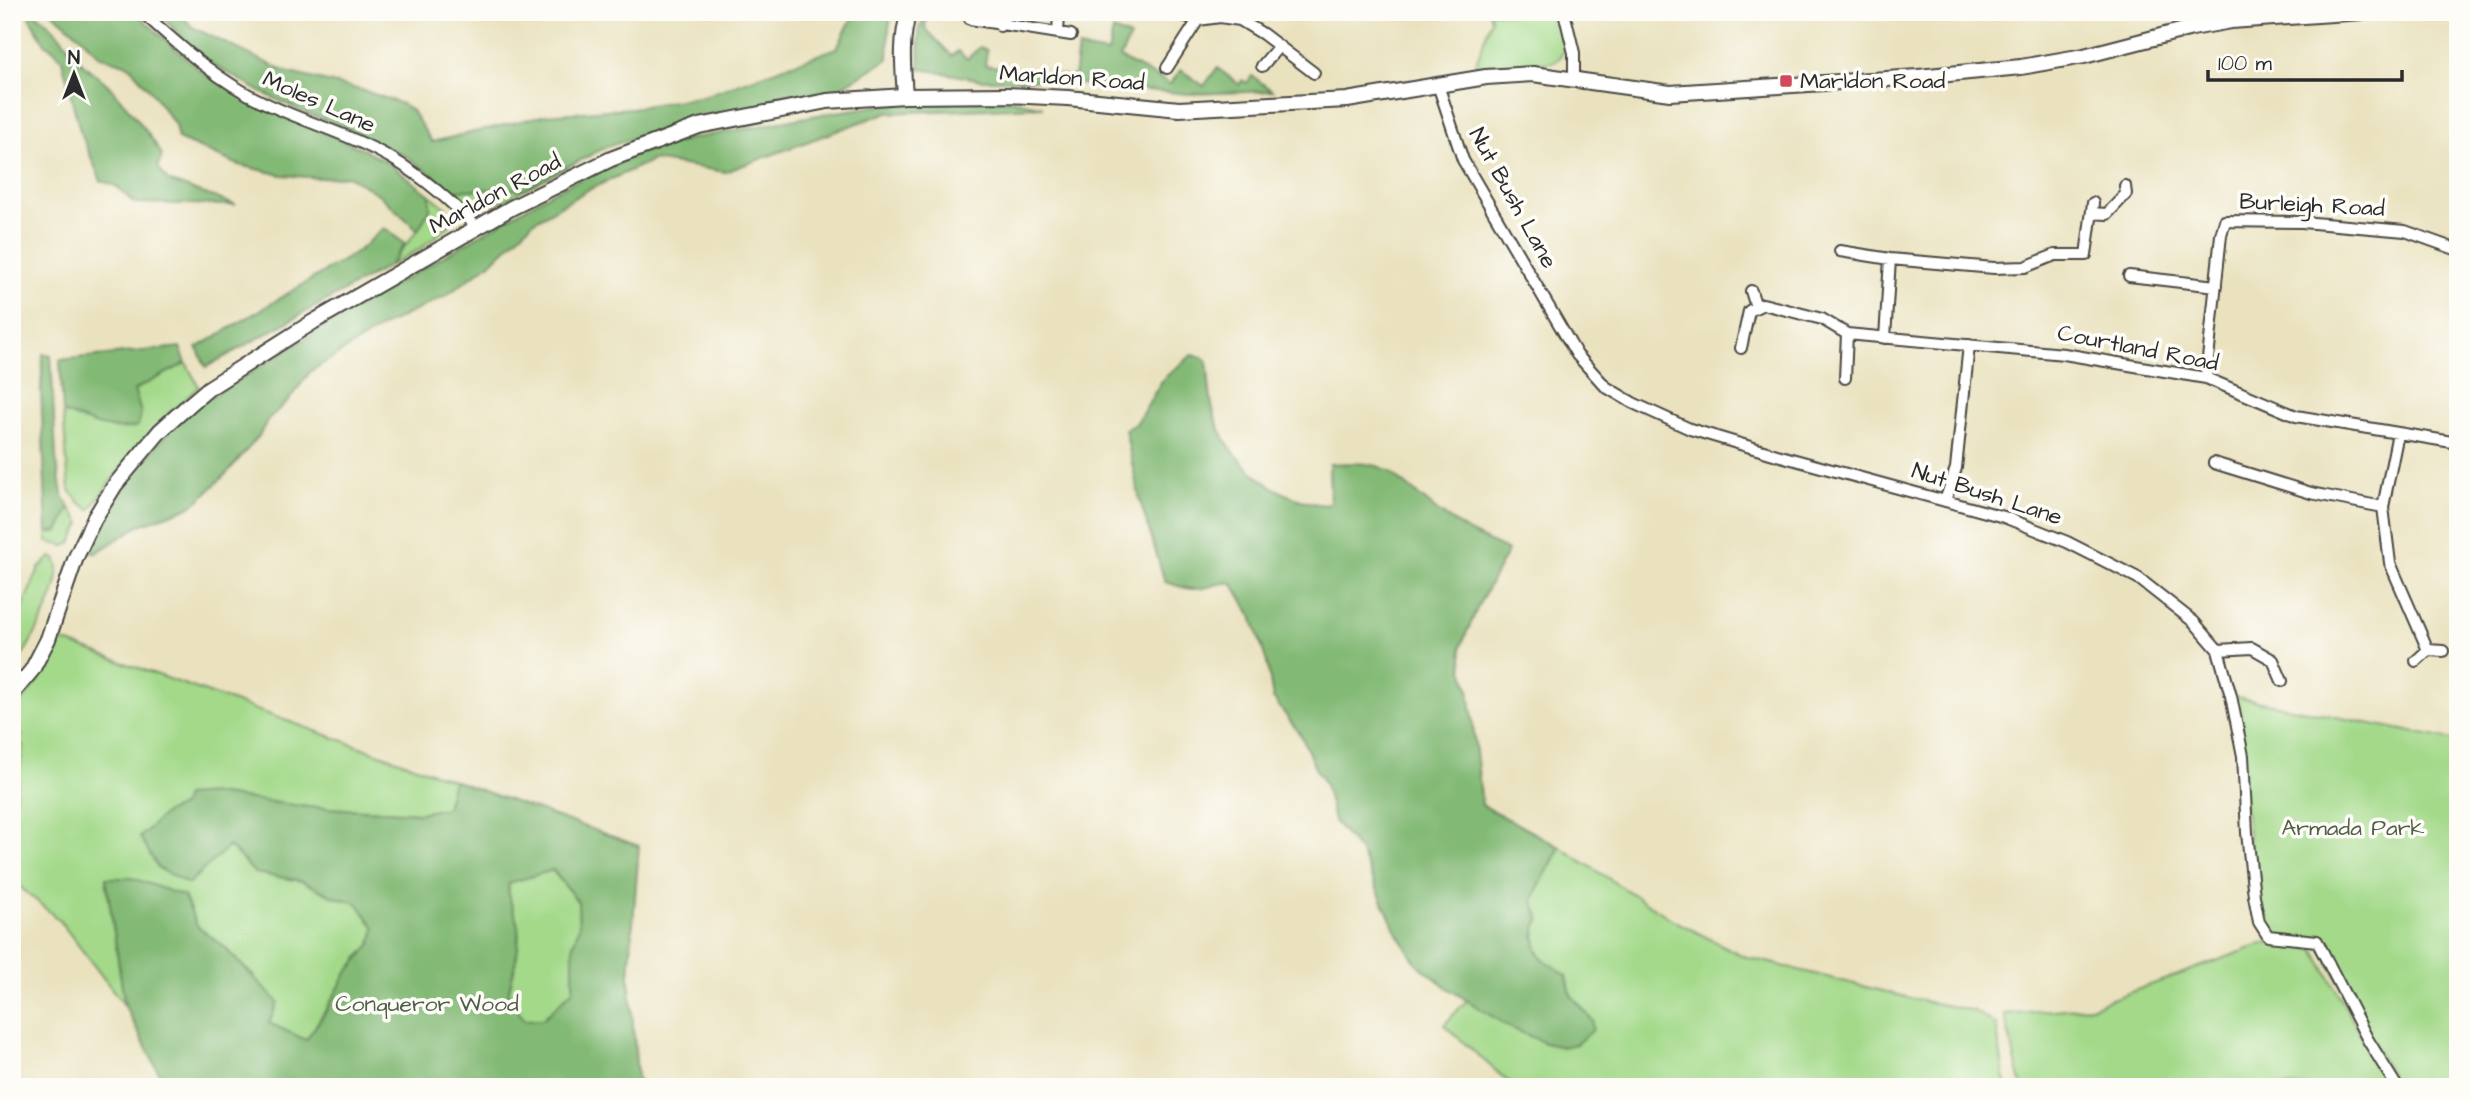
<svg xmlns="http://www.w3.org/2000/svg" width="2470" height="1099" viewBox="0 0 2470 1099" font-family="'Architects Daughter',sans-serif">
<rect width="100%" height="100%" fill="#fdfcf7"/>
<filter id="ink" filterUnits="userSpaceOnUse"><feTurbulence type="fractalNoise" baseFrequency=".0143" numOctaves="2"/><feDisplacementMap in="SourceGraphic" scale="14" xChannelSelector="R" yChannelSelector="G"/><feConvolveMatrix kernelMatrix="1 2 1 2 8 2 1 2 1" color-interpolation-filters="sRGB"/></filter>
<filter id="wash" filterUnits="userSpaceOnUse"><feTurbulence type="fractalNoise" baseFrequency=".00686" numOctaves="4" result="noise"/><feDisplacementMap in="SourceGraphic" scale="28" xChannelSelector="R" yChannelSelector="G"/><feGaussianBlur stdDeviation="1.57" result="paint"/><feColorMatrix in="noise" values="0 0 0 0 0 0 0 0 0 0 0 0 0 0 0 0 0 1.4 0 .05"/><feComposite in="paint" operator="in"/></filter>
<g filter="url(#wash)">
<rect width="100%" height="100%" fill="#eae2bf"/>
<path fill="#a3d989" stroke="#67825a" stroke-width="2" d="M1489 12 1528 15 1556 12 1565 47C1563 52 1560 58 1556 61 1552 64 1486 65 1475 66L1491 20Z
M525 189C500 203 477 218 453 190Z
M430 195 445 207 451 217 449 226 420 249 389 266C405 244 430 223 430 195Z
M186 363 199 387C154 425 124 461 90 510L79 502 69 489 63 412 97 425 141 413 134 390Z
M70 508 81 523 71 543 65 546 47 542V533L58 531Z
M51 557 55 559C69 580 28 651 12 669V631L39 568Z
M60 640 453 780 446 809 419 813 308 807 214 794 165 814 229 846 256 873 302 881 332 896 357 903 375 928 371 944 358 958 306 1041 268 1023 255 977 224 947 197 926 184 896 106 878 125 1006 59 920 12 880V822L23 746 20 741 22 735 12 730V713L37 682Z
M2231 696 2458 741V1087H2397L2317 941 2268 936 2259 922Z
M1560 847 1673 920 1743 956 1914 999 1974 1011 1996 1025 2006 1087H1514L1444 1025 1467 1000 1509 1027 1593 1021 1571 995 1567 976C1544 962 1530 954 1537 924L1541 921 1533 901 1536 892Z
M552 870 578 902 579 927 573 945V991L543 1019 524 1020 508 994C513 973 521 949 518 926 516 910 506 900 509 882Z
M2268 942 2314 949 2389 1087H2022L2004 1014 2090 1007Z"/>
<path fill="#82b975" stroke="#567250" stroke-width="2" fill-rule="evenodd" d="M31 12C54 22 67 48 84 65 92 73 102 78 109 86 128 107 148 131 162 155L158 167 168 181 236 205 134 203 116 186 101 181 80 131 62 60 54 50 46 45 30 19Z
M52 12H135L204 74 260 105 365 150 388 163 430 195V209L418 230 378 194 348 176 321 178 282 175 239 165 178 139 175 125 150 90 131 68 125 64 99 56 84 40Z
M157 12H179L192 27 286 72 365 91 402 104 412 111 432 142 546 115 632 108 704 96 837 48 855 12H892L889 28 888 59 838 89 700 118 606 147 525 189 453 190 406 156 346 128 301 111 259 91 216 66 202 57Z
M926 12H932L927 16 925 28 952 56 958 51 967 59 980 47 987 50 985 65 1074 77 1078 48 1108 53 1113 30 1130 37 1120 58 1170 84 1181 70 1204 86 1217 68 1239 84 1242 80 1247 83 1252 76 1273 91 1189 94 1040 80H982L920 69 919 29Z
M1011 100 1043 107 885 113 725 172 653 160 588 190 533 222 493 261 446 296 389 323 311 371 288 401 268 419 259 436 227 473 198 501 187 508 140 525 96 553 85 550 97 524 141 464 171 429 198 405 352 310 556 190 639 153 689 139 823 114 890 104Z
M384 228 405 244 389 266 206 367 197 348 357 252Z
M180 347 186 363 134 390 141 413 138 426C111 434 88 422 63 412L60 360Z
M43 354 51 356 56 458 62 494 70 508 58 531 47 533 41 390Z
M1192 355 1202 357 1207 361C1209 377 1209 394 1213 410 1226 460 1276 501 1327 505L1330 502 1329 464C1349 463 1371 461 1389 471L1439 512 1469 532 1508 551 1479 604 1461 646 1463 669 1469 689 1482 805 1560 847 1536 892 1533 901 1539 919 1534 936 1538 953 1542 958 1567 976 1571 995 1593 1021V1030L1576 1044 1562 1047 1545 1043 1509 1027 1449 989 1416 963 1395 929 1361 853 1334 821 1325 784 1316 770 1302 737 1273 698 1267 663 1252 616 1232 583C1218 581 1207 590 1193 589 1184 589 1174 584 1165 582L1140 501 1125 429 1136 424 1163 379Z
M453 780 639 846 629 975 638 1087H166L125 1006 106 878H132L184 896 197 926 224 947 278 1002 269 1023 306 1040 326 1011 346 974 371 944 375 928 357 903 332 896 302 881 255 873 229 846 188 884 158 868 140 837 165 813 182 806 185 796 214 794 308 807 419 813 446 808ZM553 870 578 902 579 927 573 945V990L543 1019 524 1020 508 994C513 972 520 949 518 927 516 911 506 900 509 883Z"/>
</g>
<g filter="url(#ink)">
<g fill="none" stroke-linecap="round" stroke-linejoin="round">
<g stroke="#484641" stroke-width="14">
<path id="minor" d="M142 12C180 46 216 80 263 102 304 122 350 134 391 158 424 177 451 202 478 228
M1174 12 1198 20 1220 17 1240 20 1263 34 1314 73
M1564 12 1574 53V79
M970 19 1071 35
M1000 26 1005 12
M1058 33 1059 14
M1262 66 1279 46
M1167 68 1198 20
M1438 85 1463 160 1577 355 1606 387 1633 403 1690 429 1777 455 2004 517 2067 542 2138 578 2194 622 2218 650 2231 696 2243 756 2247 833 2254 896 2259 922 2268 936 2317 941 2368 1040 2397 1087
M2092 213 2107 214 2126 194 2125 186
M1840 251 1890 259 1994 268 2025 267 2055 255H2086L2093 203
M2129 276 2216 286
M1751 291 1756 307
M1885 338 1890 259
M1741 348 1749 311 1763 304 1822 319 1847 334 2064 354 2206 378 2296 416 2458 443
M1845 378 1847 334
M2206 378 2221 235 2225 221 2302 222 2405 231 2458 250
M2398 433 2383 507 2390 563 2428 650 2443 651
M2214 463 2311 493 2383 507
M1945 501 1956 468 1969 345
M2218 650 2252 648 2273 660 2282 681
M2416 661 2428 650"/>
</g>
<g stroke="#484641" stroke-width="18">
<path id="tertiary" d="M905 96C903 67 900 39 909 12
M12 694 32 670 48 639 76 557 94 519 115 485 160 431 189 405 209 388 313 322 511 208 611 159 699 126 827 101 905 96 1007 95 1068 98 1179 109 1347 100 1486 77 1533 74 1670 93 1918 77 2021 67 2084 56 2192 28 2231 21 2362 12"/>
</g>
<use href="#minor" stroke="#fff" stroke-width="10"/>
<use href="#tertiary" stroke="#fff" stroke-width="14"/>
</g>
</g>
<rect fill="#d1495b" stroke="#fdfcf7" stroke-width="2.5" x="1779" y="74" width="14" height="14" rx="3.5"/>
<g text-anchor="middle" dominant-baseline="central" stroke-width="7" stroke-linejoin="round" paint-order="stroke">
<g font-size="23" fill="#2b2b2b" stroke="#fdfcf7">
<text transform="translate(1072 78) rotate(4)">Marldon Road</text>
<text transform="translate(319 102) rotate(24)">Moles Lane</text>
<text transform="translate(495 194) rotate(-28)">Marldon Road</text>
<text transform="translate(1513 198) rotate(61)">Nut Bush Lane</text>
<text transform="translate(2312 205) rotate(3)">Burleigh Road</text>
<text transform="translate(2138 348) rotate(11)">Courtland Road</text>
<text transform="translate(1987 494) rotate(18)">Nut Bush Lane</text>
</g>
<g font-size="23" fill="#2b2b2b" stroke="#fdfcf7" text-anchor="start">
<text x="1800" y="81">Marldon Road</text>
</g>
<g font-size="23" fill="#4f5f47" stroke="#fdfcf7">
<text x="2353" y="828">Armada Park</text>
<text x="427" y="1004">Conqueror Wood</text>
</g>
</g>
<rect width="2470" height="1099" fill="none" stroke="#fdfcf7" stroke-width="42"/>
<g transform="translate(74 74)" stroke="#fdfcf7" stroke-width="5" paint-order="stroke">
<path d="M0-5L12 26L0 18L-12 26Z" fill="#2b2b2b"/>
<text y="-10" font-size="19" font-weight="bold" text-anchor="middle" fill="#2b2b2b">N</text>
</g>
<path d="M2208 70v10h194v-10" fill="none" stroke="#2b2b2b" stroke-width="3.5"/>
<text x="2218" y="70" font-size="21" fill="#2b2b2b" stroke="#fdfcf7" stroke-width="5" paint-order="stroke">100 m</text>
</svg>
